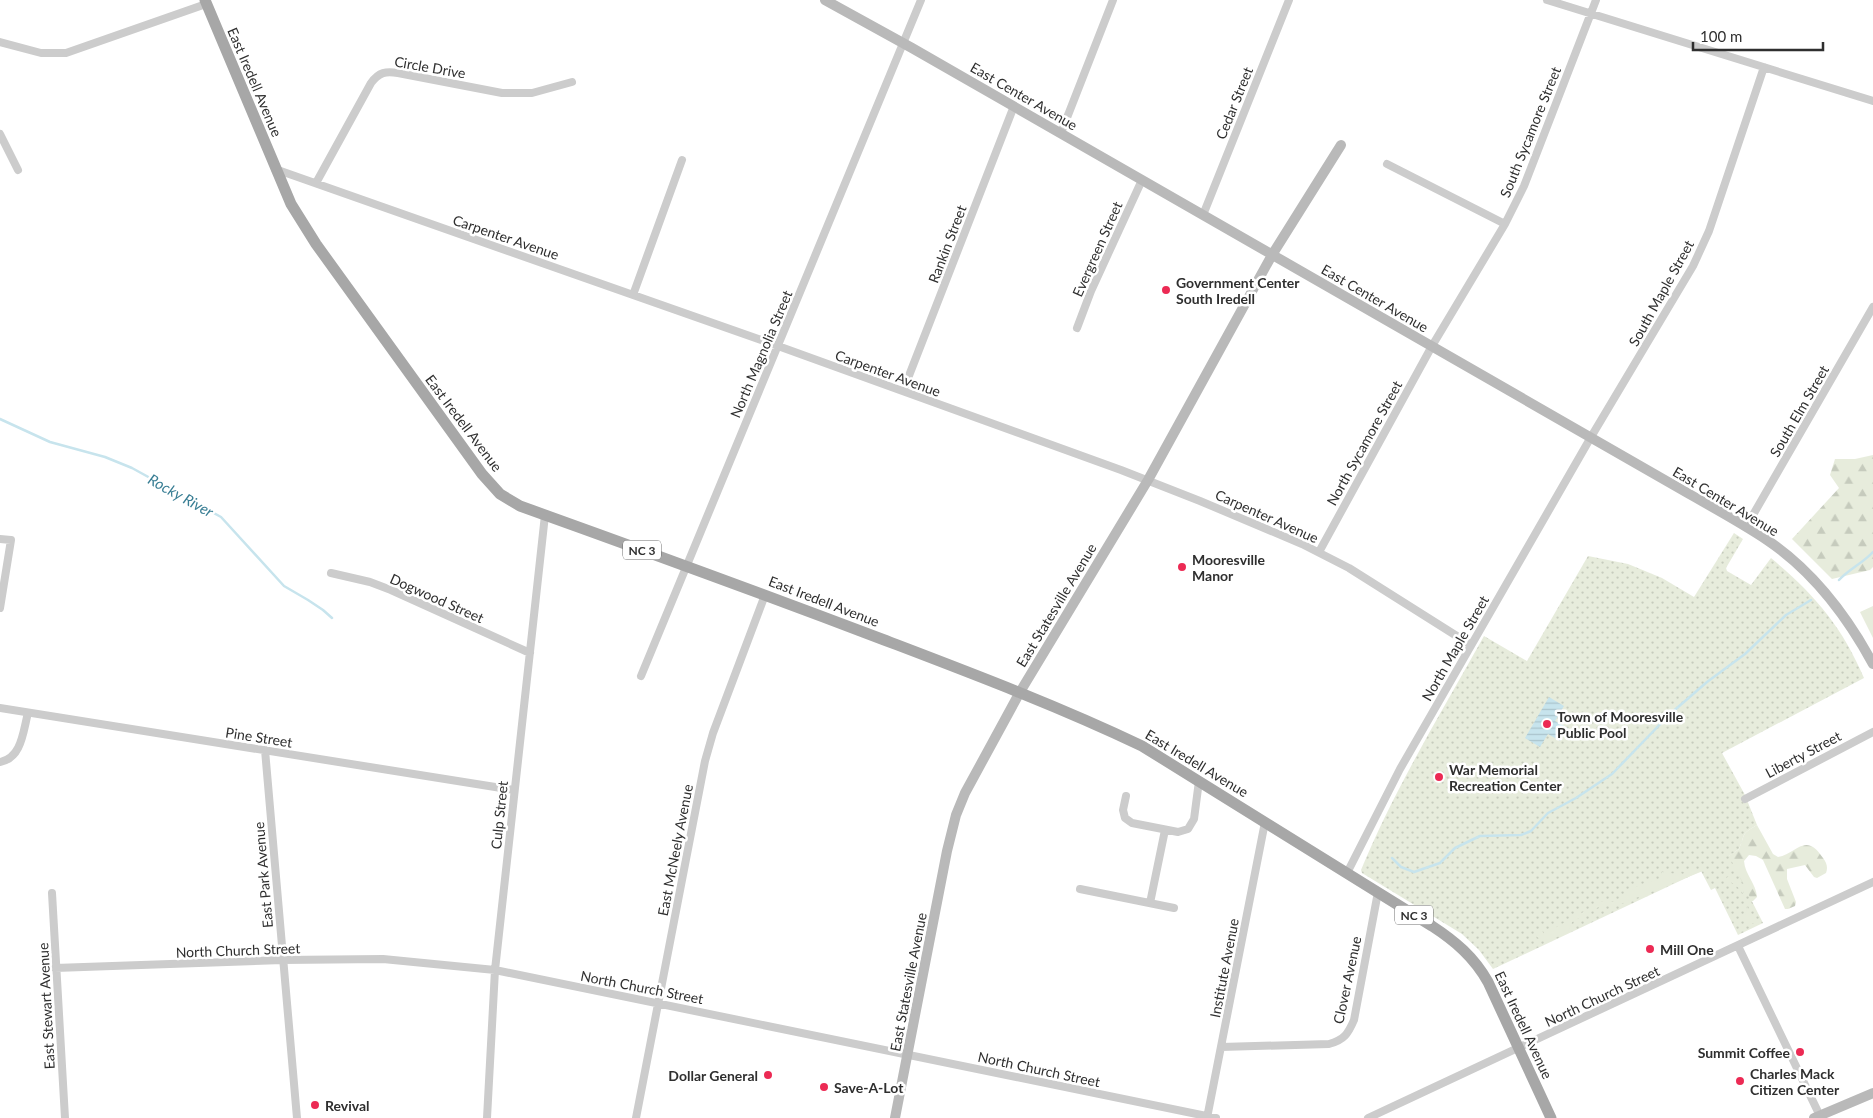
<svg xmlns="http://www.w3.org/2000/svg" width="1873" height="1118" viewBox="0 0 1873 1118" font-family="Lato,sans-serif">
<defs>
<pattern id="forest-firs" width="22" height="20" patternUnits="userSpaceOnUse" patternTransform="scale(1.25)"><rect width="22" height="20" fill="#e7ecdc"/><path d="M5 1l3.5 6h-7zM16 11l3.5 6h-7z" fill="#c6cbbd"/></pattern>
<pattern id="park-dots" width="8" height="8" patternUnits="userSpaceOnUse" patternTransform="scale(1.25)"><rect width="8" height="8" fill="#e7ecdc"/><path d="M2 2h.1M6 6h.1" fill="none" stroke="#c6cbbd" stroke-width="1.8" stroke-linecap="round"/></pattern>
<pattern id="water-rules" width="6" height="5" patternUnits="userSpaceOnUse" patternTransform="scale(1.25)"><rect width="6" height="5" fill="#c7e4ed"/><path d="M0 2.5h6" fill="none" stroke="#abc4cc"/></pattern>
</defs>
<rect width="100%" height="100%" fill="#fff"/>
<path fill="url(#forest-firs)" d="M1873 455V567L1870 570 1832 579 1792 539 1839 488 1830 475 1835 459H1855Z
M1757 825 1773 854 1778 857C1797 854 1805 831 1823 858 1827 863 1828 868 1826 873L1817 878 1814 877 1805 865 1787 869V879L1796 902 1795 906 1788 909H1785L1763 860 1756 856 1749 855 1744 861C1745 875 1756 883 1757 897L1753 901H1750L1727 857 1739 849C1746 833 1740 835 1757 825Z"/>
<path fill="url(#park-dots)" d="M1734 533 1743 539 1726 568 1727 571 1751 585 1771 558C1814 594 1842 626 1864 678L1722 753 1745 795 1757 825C1740 835 1746 833 1739 849L1729 856 1763 923 1738 935 1715 888 1711 890 1701 871 1493 969 1479 950 1462 934 1362 873 1361 870C1395 788 1441 713 1484 636L1527 661 1588 556 1628 564 1662 578 1694 597Z"/>
<path fill="#e7ecdc" d="M1873 606V638L1860 612Z
M1677 870 1703 871 1621 904H1604L1572 922 1568 932 1546 942 1537 937 1538 929H1541L1544 934 1603 901C1615 904 1621 900 1629 892 1636 885 1649 881 1659 880L1662 872 1684 875V872Z
M1729 876 1743 890 1748 909 1756 922 1747 926 1744 919C1751 901 1743 887 1725 879Z"/>
<path fill="url(#water-rules)" d="M1549 697 1564 706 1555 721 1568 728 1560 741 1548 734 1540 747 1525 738Z"/>
<g fill="none" stroke-linecap="round" stroke-linejoin="round">
<path stroke="#c7e4ed" stroke-width="2.5" d="M0 419 50 442 105 457 132 468 221 517 284 586 308 600 323 610 332 618
M1839 580C1849 569 1863 563 1873 552
M1392 858 1401 867 1414 872 1440 863 1455 848 1480 836 1521 835 1531 831 1548 813 1576 798 1612 774 1670 714 1707 682 1745 654 1786 615 1811 600"/>
<path stroke="#ccc" stroke-width="8" d="M1547 0 1873 101
M0 42 41 53H66L206 4
M1061 133 1113 0
M0 134 18 170
M1387 164 1505 224
M275 169 778 346 1121 470 1200 501 1302 544 1349 568 1471 645
M316 183 371 83C379 72 386 71 398 73L502 93H532L572 82
M1203 215 1289 0
M633 295 682 160
M1077 328 1091 291 1142 180
M903 391 1014 106
M1746 527 1873 307
M0 539 11 540 0 608
M1319 552 1432 346 1505 224 1524 186 1596 0
M331 573 370 582 391 590 530 653
M641 676 921 0
M0 708 514 790
M265 750 297 1118
M0 762C22 758 23 731 28 713
M1126 796 1123 810 1125 818 1132 823 1178 832 1188 829 1194 819 1199 781
M1745 799 1873 732
M1347 873 1400 769 1591 437 1693 266 1709 231 1764 67
M1080 889 1174 908
M52 893 65 1118
M1150 903 1165 830
M1738 946 1821 1118
M55 968 282 960 383 959 495 970 1216 1118
M1221 1047 1329 1044C1344 1040 1348 1034 1354 1020L1378 892
M487 1118 495 970 545 515
M636 1118 705 761 713 733 765 595
M1207 1118 1265 822
M1368 1118 1873 882"/>
<path stroke="#b9b9b9" stroke-width="10" d="M825 0 912 48 1684 491C1712 507 1740 522 1767 540 1813 571 1847 616 1873 664
M895 1118 947 851 956 815 965 793 1020 692 1148 480 1272 255 1341 145
M1814 1118 1873 1093"/>
<path stroke="#a7a7a7" stroke-width="11" d="M205 0 291 204 316 244 482 474 500 494 520 506C640 549 760 593 879 638 968 672 1056 705 1142 746L1432 926C1455 941 1474 957 1488 982L1551 1118"/>
</g>
<g fill="#ec2a54" stroke="#fff" stroke-width="2">
<circle cx="1166" cy="290" r="5"/>
<circle cx="1182" cy="567" r="5"/>
<circle cx="1547" cy="724" r="5"/>
<circle cx="1439" cy="777" r="5"/>
<circle cx="1650" cy="949" r="5"/>
<circle cx="1800" cy="1052" r="5"/>
<circle cx="768" cy="1075" r="5"/>
<circle cx="1740" cy="1081" r="5"/>
<circle cx="824" cy="1087" r="5"/>
<circle cx="315" cy="1105" r="5"/>
</g>
<g text-anchor="middle" dominant-baseline="central" stroke-width="5" stroke-linejoin="round" paint-order="stroke">
<g fill="#fff" stroke="#6d6d6d" stroke-width="1">
<rect x="623" y="540.5" width="38" height="19" rx="4"/>
<rect x="1395" y="905.5" width="38" height="19" rx="4"/>
</g>
<g font-size="12" font-weight="bold" fill="#2f2f2f">
<text x="642" y="550">NC 3</text>
<text x="1414" y="915">NC 3</text>
</g>
<g font-size="14" fill="#2f2f2f" stroke="#fff">
<text transform="translate(430 67) rotate(10)">Circle Drive</text>
<text transform="translate(255 82) rotate(67)">East Iredell Avenue</text>
<text transform="translate(1024 96) rotate(30)">East Center Avenue</text>
<text transform="translate(1234 103) rotate(-68)">Cedar Street</text>
<text transform="translate(1530 132) rotate(-68)">South Sycamore Street</text>
<text transform="translate(506 237) rotate(19)">Carpenter Avenue</text>
<text transform="translate(947 244) rotate(-69)">Rankin Street</text>
<text transform="translate(1097 249) rotate(-66)">Evergreen Street</text>
<text transform="translate(1661 293) rotate(-61)">South Maple Street</text>
<text transform="translate(1375 298) rotate(30)">East Center Avenue</text>
<text transform="translate(761 354) rotate(-67)">North Magnolia Street</text>
<text transform="translate(888 373) rotate(20)">Carpenter Avenue</text>
<text transform="translate(1799 411) rotate(-60)">South Elm Street</text>
<text transform="translate(464 423) rotate(53)">East Iredell Avenue</text>
<text transform="translate(1364 443) rotate(-61)">North Sycamore Street</text>
<text transform="translate(1726 501) rotate(31)">East Center Avenue</text>
<text transform="translate(1267 516) rotate(24)">Carpenter Avenue</text>
<text transform="translate(437 598) rotate(24)">Dogwood Street</text>
<text transform="translate(824 601) rotate(21)">East Iredell Avenue</text>
<text transform="translate(1056 605) rotate(-59)">East Statesville Avenue</text>
<text transform="translate(1455 648) rotate(-60)">North Maple Street</text>
<text transform="translate(259 737) rotate(9)">Pine Street</text>
<text transform="translate(1803 754) rotate(-28)">Liberty Street</text>
<text transform="translate(1197 763) rotate(31)">East Iredell Avenue</text>
<text transform="translate(499 815) rotate(-84)">Culp Street</text>
<text transform="translate(675 850) rotate(-79)">East McNeely Avenue</text>
<text transform="translate(263 875) rotate(-95)">East Park Avenue</text>
<text transform="translate(238 950) rotate(-2)">North Church Street</text>
<text transform="translate(1224 968) rotate(-79)">Institute Avenue</text>
<text transform="translate(1347 980) rotate(-78)">Clover Avenue</text>
<text transform="translate(908 982) rotate(-79)">East Statesville Avenue</text>
<text transform="translate(642 987) rotate(11)">North Church Street</text>
<text transform="translate(1602 996) rotate(-25)">North Church Street</text>
<text transform="translate(46 1006) rotate(-93)">East Stewart Avenue</text>
<text transform="translate(1524 1025) rotate(65)">East Iredell Avenue</text>
<text transform="translate(1039 1069) rotate(12)">North Church Street</text>
</g>
<g font-size="14" font-weight="bold" fill="#2f2f2f" stroke="#fff" text-anchor="start">
<text x="1176" y="282">Government Center<tspan x="1176" dy="16">South Iredell</tspan></text>
<text x="1192" y="559">Mooresville<tspan x="1192" dy="16">Manor</tspan></text>
<text x="1557" y="716">Town of Mooresville<tspan x="1557" dy="16">Public Pool</tspan></text>
<text x="1449" y="769">War Memorial<tspan x="1449" dy="16">Recreation Center</tspan></text>
<text x="1660" y="949">Mill One</text>
<text x="1790" y="1052" text-anchor="end">Summit Coffee</text>
<text x="1750" y="1073">Charles Mack<tspan x="1750" dy="16">Citizen Center</tspan></text>
<text x="758" y="1075" text-anchor="end">Dollar General</text>
<text x="834" y="1087">Save-A-Lot</text>
<text x="325" y="1105">Revival</text>
</g>
<g font-size="15" font-style="italic" fill="#397e94" stroke="#fff">
<text transform="translate(181 495) rotate(29)">Rocky River</text>
</g>
</g>
<path d="M1693 42v8h130v-8" fill="none" stroke="#2f2f2f" stroke-width="2.5"/>
<text x="1700" y="42" font-size="15" fill="#2f2f2f" stroke="#ffffff" stroke-width="4" paint-order="stroke">100 m</text>
</svg>
